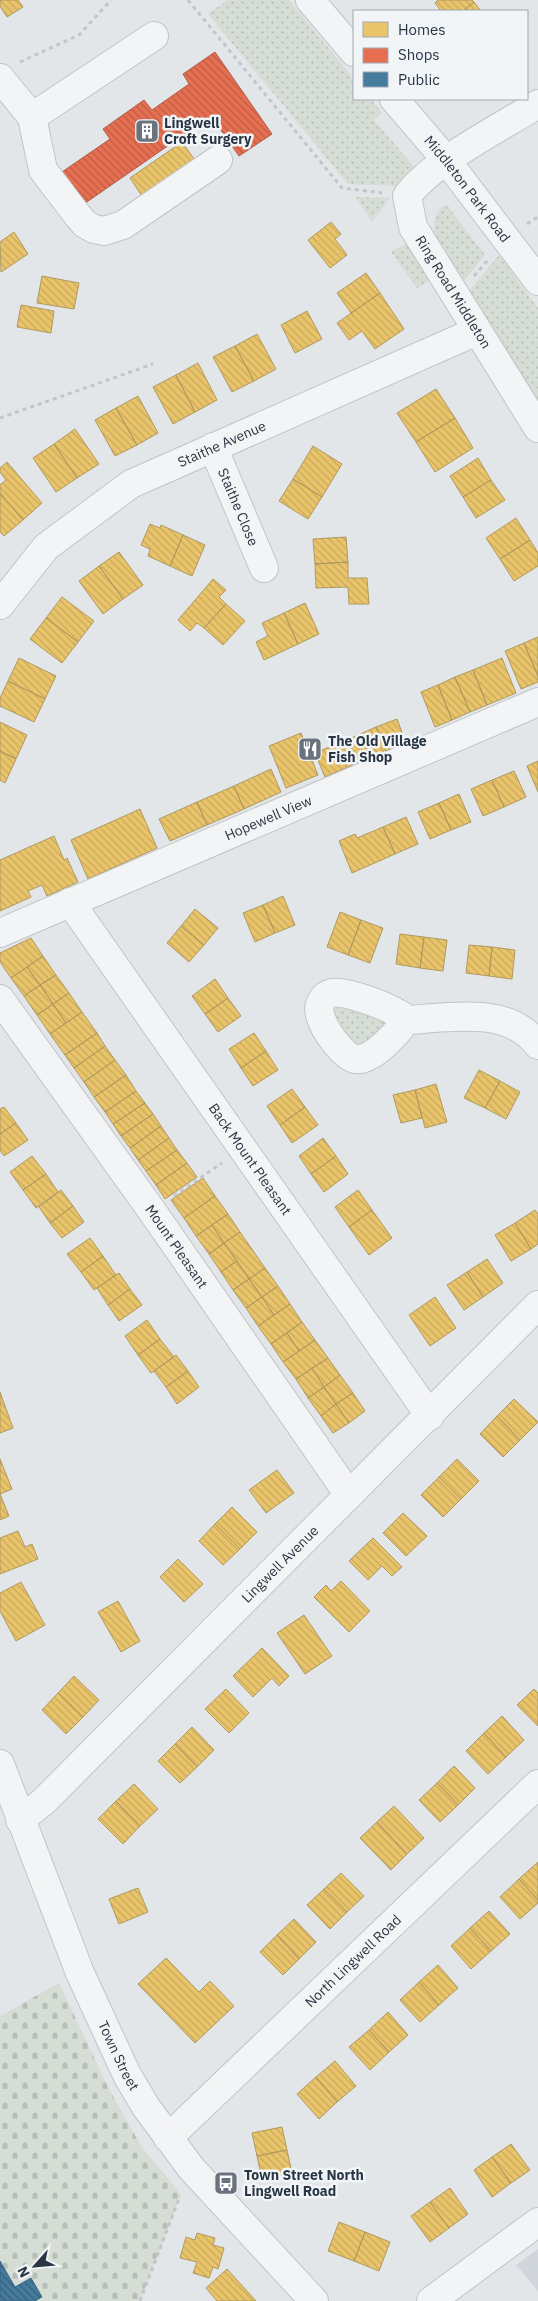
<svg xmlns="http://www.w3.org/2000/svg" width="538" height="2301" viewBox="0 0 538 2301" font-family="'IBM Plex Sans',sans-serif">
<defs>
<pattern id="grass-dots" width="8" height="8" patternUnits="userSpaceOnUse" patternTransform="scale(1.25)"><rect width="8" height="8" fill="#d5ddd4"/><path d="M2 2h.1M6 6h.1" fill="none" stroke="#b7beb7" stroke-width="1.8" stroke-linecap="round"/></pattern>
<pattern id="cemetery-stones" width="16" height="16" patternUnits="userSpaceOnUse" patternTransform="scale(1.25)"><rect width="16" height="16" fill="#d5ddd4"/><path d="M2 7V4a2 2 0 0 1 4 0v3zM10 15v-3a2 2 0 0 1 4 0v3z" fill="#b7beb7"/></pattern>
<pattern id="homes-back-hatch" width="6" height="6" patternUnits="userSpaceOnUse" patternTransform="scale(1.25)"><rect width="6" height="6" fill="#e9c46a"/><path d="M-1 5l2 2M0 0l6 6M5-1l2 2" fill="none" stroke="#c8a95d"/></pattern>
<pattern id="shops-back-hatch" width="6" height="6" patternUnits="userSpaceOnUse" patternTransform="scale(1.25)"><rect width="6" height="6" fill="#e76f51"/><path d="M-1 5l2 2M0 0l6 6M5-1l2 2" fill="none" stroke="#bb5c45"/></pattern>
<pattern id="public-back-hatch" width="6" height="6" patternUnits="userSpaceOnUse" patternTransform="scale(1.25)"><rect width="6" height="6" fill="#457b9d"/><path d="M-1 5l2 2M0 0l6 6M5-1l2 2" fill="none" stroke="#37607b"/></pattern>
</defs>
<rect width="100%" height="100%" fill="#e3e6e9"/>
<path fill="#d1d6dc" d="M538 2249V2291L516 2265Z"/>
<path fill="url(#grass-dots)" d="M227 0H289L354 79V99H371L382 113 374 120 418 171 397 186 348 184 208 14Z
M356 197 390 198 372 222Z
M446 204 485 255 460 286C449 266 417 223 446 204Z
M409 242 431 280 417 288 391 252Z
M499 255 538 308V411L465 296Z
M345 1005 382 1017 388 1024 363 1047 348 1042 332 1015 334 1009Z"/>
<path fill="url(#cemetery-stones)" d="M59 1983 108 2087 141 2146 181 2194 140 2301H0V2016Z"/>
<path fill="url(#homes-back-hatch)" stroke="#af995e" d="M0 0H18L23 7 7 17 0 6Z
M438 0H472L474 2 463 11H441L435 3Z
M474 2 481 11H463Z
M182 142 197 163 144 199 130 178Z
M331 222 341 234 335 239 347 255 330 268 308 240Z
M14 232 28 254 1 272 0 242Z
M366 273 380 293 351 313 337 293Z
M42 276 79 283 74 309 37 303Z
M380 293 404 329 375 349 362 331 349 340 337 323Z
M21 305 54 311 51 333 17 327Z
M307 311 322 339 295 353 281 325Z
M257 334 276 369 254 381 235 346Z
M235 346 254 381 232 392 213 357Z
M198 363 217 400 195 412 176 375Z
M176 375 195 412 173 424 153 387Z
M436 389 455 418 416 442 397 413Z
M138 396 158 433 137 445 116 408Z
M116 408 137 445 115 456 95 420Z
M455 418 473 448 435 472 416 442Z
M75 429 99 464 77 478 54 444Z
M54 444 77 478 56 492 33 458Z
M313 446 342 464 322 497 293 479Z
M478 458 491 480 463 497 450 476Z
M7 462 42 503 23 520 0 493V485L6 480 0 472V468Z
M293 479 322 497 308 519 279 501Z
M491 480 505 500 476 518 463 497Z
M0 493 23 520 4 536 0 532Z
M516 518 530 540 500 559 486 538Z
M150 524 160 528 161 525 183 535 170 566 148 556 150 549 141 545Z
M183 535 205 545 192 576 170 566Z
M346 537 348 562 315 564 313 539Z
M530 540 538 553V566L514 581 500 559Z
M119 552 143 585 123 599 99 566Z
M348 562V578H367L369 604H349L348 587 316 588 315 564Z
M99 566 123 599 103 614 79 581Z
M213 579 226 590 219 597 226 604 204 628 197 623 190 631 178 620Z
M62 597 94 621 78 642 46 618Z
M305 603 319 634 298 644 284 613Z
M226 604 245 621 223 645 204 628Z
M284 613 298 644 264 660 256 642 268 636 262 623Z
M46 618 78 642 62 663 30 639Z
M538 637V676L524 643Z
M524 643 538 676V682L521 689 505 651Z
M19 658 56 676 45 699 8 681Z
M502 658 516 693 487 705 473 670Z
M473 670 487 705 470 712 455 677Z
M455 677 470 712 452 720 438 685Z
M8 681 45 699 34 722 0 706V698Z
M438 685 452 720 435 727 421 692Z
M397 719 406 743 386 751 376 727Z
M0 722 27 735 16 759 0 751Z
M376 727 386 751 366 759 356 736Z
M301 733 318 775 286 788 269 746Z
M356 736 366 759 325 777 315 753Z
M0 751 16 759 5 783 0 780Z
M538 761V792L527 766Z
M271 769 281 792 244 809 234 786Z
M514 771 526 797 504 807 492 780Z
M492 780 504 807 483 816 471 789Z
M234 786 244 809 207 825 197 802Z
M459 794 471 822 451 830 439 803Z
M197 802 207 825 170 841 159 819Z
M439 803 451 830 430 839 418 812Z
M140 809 157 848 88 879 71 840Z
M406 817 418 844 395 854 383 827Z
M383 827 395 854 352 873 339 841 355 834 357 838Z
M54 836 64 860 67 858 78 882 47 896 42 885 28 891 31 897 0 911V860Z
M283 896 295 925 275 933 263 905Z
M263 905 275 933 255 942 243 913Z
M195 909 218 928 204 945 181 926Z
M340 912 361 920 348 955 327 947Z
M361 920 383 928 370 963 348 955Z
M181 926 204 945 189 962 167 943Z
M400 934 424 937 420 968 396 964Z
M424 937 447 940 443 971 420 968Z
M31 938 43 956 11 978 0 962V953Z
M469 945 492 947 489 976 466 973Z
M492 947 515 950 512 979 489 976Z
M43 956 56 975 40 985 27 967Z
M27 967 40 985 24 996 11 978Z
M56 975 69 993 53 1004 40 985Z
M215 979 228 998 205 1014 192 996Z
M40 985 53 1004 37 1015 24 996Z
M69 993 82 1012 66 1023 53 1004Z
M228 998 241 1016 218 1032 205 1014Z
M53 1004 66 1023 50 1034 37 1015Z
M82 1012 97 1033 65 1055 50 1034Z
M97 1033 105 1046 74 1068 65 1055Z
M254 1033 266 1051 241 1068 229 1049Z
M105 1046 115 1060 84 1082 74 1068Z
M266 1051 278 1070 253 1086 241 1068Z
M115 1060 126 1075 94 1097 84 1082Z
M479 1070 500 1081 485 1108 464 1098Z
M126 1075 136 1091 105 1112 94 1097Z
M500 1081 520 1092 506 1119 485 1108Z
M436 1084 447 1122 425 1128 415 1090Z
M292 1089 305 1107 280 1125 267 1106Z
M415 1090 422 1118 401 1123 393 1095Z
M136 1091 145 1103 113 1124 105 1112Z
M145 1103 153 1114 121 1136 113 1124Z
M4 1107 16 1123 0 1134V1109Z
M305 1107 318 1125 292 1143 280 1125Z
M153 1114 161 1126 130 1148 121 1136Z
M16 1123 28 1140 4 1156 0 1151V1134Z
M161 1126 169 1138 138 1160 130 1148Z
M169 1138 177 1150 146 1171 138 1160Z
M323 1138 336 1156 311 1174 299 1156Z
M177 1150 187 1163 156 1185 146 1171Z
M32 1156 46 1174 23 1190 10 1172Z
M336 1156 348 1174 324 1192 311 1174Z
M187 1163 197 1177 165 1199 156 1185Z
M46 1174 58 1192 36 1208 23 1190Z
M203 1178 215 1196 184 1218 171 1200Z
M61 1190 73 1206 50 1223 39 1207Z
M358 1190 372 1210 349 1227 335 1207Z
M215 1196 228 1214 196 1236 184 1218Z
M73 1206 84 1222 62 1238 50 1223Z
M372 1210 392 1238 369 1255 349 1227Z
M535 1210 538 1214V1244L531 1249 515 1223Z
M228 1214 240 1232 224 1243 212 1225Z
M515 1223 531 1249 511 1261 495 1235Z
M212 1225 224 1243 209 1254 196 1236Z
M240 1232 265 1268 249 1279 224 1243Z
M90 1238 103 1256 81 1272 67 1254Z
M224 1243 237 1261 221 1272 209 1254Z
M103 1256 116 1275 94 1290 81 1272Z
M487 1259 503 1283 483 1297 467 1272Z
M237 1261 249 1279 233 1290 221 1272Z
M265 1268 278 1286 262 1297 249 1279Z
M467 1272 483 1297 464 1310 447 1285Z
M119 1273 130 1289 108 1305 97 1288Z
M249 1279 262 1297 246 1308 233 1290Z
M278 1286 290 1304 274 1315 262 1297Z
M130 1289 142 1305 119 1321 108 1305Z
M262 1297 274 1315 258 1326 246 1308Z
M435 1297 456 1328 430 1346 409 1315Z
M290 1304 302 1322 271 1344 258 1326Z
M147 1320 160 1339 138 1355 125 1336Z
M302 1322 315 1340 299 1351 287 1333Z
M287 1333 299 1351 283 1362 271 1344Z
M160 1339 174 1357 151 1373 138 1355Z
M315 1340 328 1358 296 1379 283 1362Z
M176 1355 188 1371 166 1387 154 1371Z
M328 1358 340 1375 324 1387 312 1368Z
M312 1368 324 1387 308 1398 296 1379Z
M188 1371 199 1387 177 1404 166 1387Z
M340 1375 353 1393 336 1404 324 1387Z
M324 1387 336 1404 321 1416 308 1398Z
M0 1392 13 1428 0 1433Z
M353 1393 365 1411 349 1423 336 1404Z
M514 1399 538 1422 520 1440 497 1416Z
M336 1404 349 1423 333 1433 321 1416Z
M497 1416 520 1440 503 1457 480 1434Z
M0 1459 12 1489 0 1494Z
M457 1459 479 1481 461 1499 439 1477Z
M277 1470 294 1493 266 1513 249 1490Z
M439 1477 461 1499 443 1517 421 1495Z
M0 1494 9 1516 0 1520Z
M232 1507 257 1532 240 1549 215 1524Z
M403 1513 427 1536 406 1556 383 1533Z
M215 1524 240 1549 223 1565 199 1541Z
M18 1531 25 1547 32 1544 38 1559 0 1574V1538Z
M373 1538 402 1567 392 1576 382 1566 368 1580 349 1561Z
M178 1559 203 1584 184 1602 160 1577Z
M341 1581 370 1611 349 1632 314 1597 326 1585 331 1591Z
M21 1582 45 1625 16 1641 0 1611V1593Z
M118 1601 140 1641 121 1652 98 1612Z
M304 1615 332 1656 305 1674 277 1633Z
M262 1648 289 1676 279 1686 272 1678 253 1697 233 1676Z
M74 1676 99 1700 83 1717 58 1693Z
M226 1689 249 1713 229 1733 205 1709Z
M534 1689 538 1693V1726L517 1705Z
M58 1693 83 1717 66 1734 42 1710Z
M502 1716 524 1740 506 1757 484 1733Z
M192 1727 214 1750 197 1767 175 1744Z
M484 1733 506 1757 488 1774 466 1751Z
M175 1744 197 1767 180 1783 158 1761Z
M454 1766 475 1788 458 1805 437 1783Z
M437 1783 458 1805 440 1822 419 1800Z
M134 1784 158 1809 140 1826 116 1801Z
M116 1801 140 1826 123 1844 98 1819Z
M394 1806 424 1838 407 1854 377 1822Z
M377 1822 407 1854 391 1870 360 1838Z
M538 1862V1900L519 1879Z
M341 1873 364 1896 347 1912 324 1889Z
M519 1879 538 1900V1903L520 1919 500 1897Z
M138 1888 148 1912 119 1924 109 1899Z
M324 1889 347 1912 330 1929 307 1905Z
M489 1911 510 1934 491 1951 470 1928Z
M294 1919 316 1942 299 1959 277 1935Z
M470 1928 491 1951 471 1969 451 1946Z
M277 1935 299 1959 283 1975 260 1952Z
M166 1958 199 1992 210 1981 234 2006 195 2043 138 1984Z
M438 1965 458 1988 439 2005 419 1982Z
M419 1982 439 2005 420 2022 400 2000Z
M388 2012 408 2035 389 2052 369 2030Z
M369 2030 389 2052 370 2070 349 2047Z
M335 2061 356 2086 337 2102 316 2077Z
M316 2077 337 2102 319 2119 297 2094Z
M282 2127 287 2150 257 2156 252 2133Z
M511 2144 530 2170 511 2183 492 2157Z
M287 2150 292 2173 262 2179 257 2156Z
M492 2157 511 2183 492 2197 474 2170Z
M450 2188 468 2214 449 2228 430 2202Z
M430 2202 449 2228 430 2242 411 2216Z
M339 2222 365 2232 354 2261 328 2251Z
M365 2232 390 2242 379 2271 354 2261Z
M197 2233 215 2238 213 2245 224 2248 218 2269 213 2267 209 2278 193 2273 197 2262 180 2258 186 2237 195 2240Z
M227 2269 256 2301H217L206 2288Z"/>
<path fill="url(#shops-back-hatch)" stroke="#ae5e4d" d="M215 52 272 134 239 156 211 116 81 206 59 174 110 139 103 129 144 100 152 110 189 84 183 74Z"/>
<path fill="url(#public-back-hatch)" stroke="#3d6682" d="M0 2261 15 2287 31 2278 42 2297 35 2301H0Z"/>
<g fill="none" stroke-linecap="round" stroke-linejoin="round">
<g stroke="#c1c4c7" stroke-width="30">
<g id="minor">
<path d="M310 0 354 52"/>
<path d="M0 78 32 117 154 36"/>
<path id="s1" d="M394 99 447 161 538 281"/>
<path id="s2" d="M538 104C500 128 433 161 407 196L413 227 538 428"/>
<path d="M32 117 43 170 78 216 85 224 94 229 104 231 123 225 218 160"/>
<path id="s3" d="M213 447 264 568"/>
<path id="s4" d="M0 605 46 547 131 484 477 331"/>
<path id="s5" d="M70 902 430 1416"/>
<path id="s6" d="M0 933 538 702"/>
<path id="s7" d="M0 999 152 1211 349 1495"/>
<path d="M407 1019C398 1032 372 1062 355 1059 341 1056 312 1016 321 1002 323 998 327 994 332 993 345 990 386 1006 397 1013 401 1014 404 1018 407 1019 414 1021 426 1018 433 1018 471 1016 512 1011 538 1045"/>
<path id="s8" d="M0 1764 80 1973 127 2075 146 2107 191 2168 314 2301"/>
<path id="s9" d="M20 1820 44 1801 538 1305"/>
<path id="s10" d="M168 2138 538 1784"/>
<path d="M431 2301 538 2222"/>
</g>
</g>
<path stroke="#c2c5c9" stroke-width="3" stroke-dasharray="4 4" stroke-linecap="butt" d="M188 0 342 188 382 193
M20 62 79 35 111 0
M527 224 538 217
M474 276 488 260
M0 418 153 364
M174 1196 222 1163
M140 2301 180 2196"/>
<use href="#minor" stroke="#f3f4f5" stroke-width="28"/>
</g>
<defs>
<g id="building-square" transform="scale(1.25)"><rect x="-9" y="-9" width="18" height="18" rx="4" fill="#6a737d" stroke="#f1f5f8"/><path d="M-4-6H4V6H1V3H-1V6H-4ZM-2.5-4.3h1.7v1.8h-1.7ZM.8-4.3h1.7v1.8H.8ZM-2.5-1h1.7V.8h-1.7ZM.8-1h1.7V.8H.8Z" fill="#fff"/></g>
<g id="restaurant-square" transform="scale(1.25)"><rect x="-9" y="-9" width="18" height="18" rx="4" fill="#6a737d" stroke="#f1f5f8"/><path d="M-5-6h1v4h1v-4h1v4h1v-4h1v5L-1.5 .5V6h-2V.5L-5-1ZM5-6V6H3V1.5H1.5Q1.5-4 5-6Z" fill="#fff"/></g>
<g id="bus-square" transform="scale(1.25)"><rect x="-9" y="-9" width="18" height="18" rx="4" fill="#6a737d" stroke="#f1f5f8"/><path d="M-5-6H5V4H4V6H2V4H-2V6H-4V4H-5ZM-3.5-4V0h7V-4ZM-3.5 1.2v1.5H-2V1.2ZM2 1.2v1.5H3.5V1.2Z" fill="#fff"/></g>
</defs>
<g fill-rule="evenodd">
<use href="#building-square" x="147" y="131"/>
<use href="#restaurant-square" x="310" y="749"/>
<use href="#bus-square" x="226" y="2183"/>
</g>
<g text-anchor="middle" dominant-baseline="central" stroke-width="5" stroke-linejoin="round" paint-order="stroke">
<g font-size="14" font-weight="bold" fill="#293543" stroke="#f1f5f8" text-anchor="start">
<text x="164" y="123">Lingwell<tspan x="164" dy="16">Croft Surgery</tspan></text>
<text x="328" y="741">The Old Village<tspan x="328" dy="16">Fish Shop</tspan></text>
<text x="244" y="2175">Town Street North<tspan x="244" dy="16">Lingwell Road</tspan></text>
</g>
<g font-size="14" fill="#293543" stroke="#f1f5f8">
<text stroke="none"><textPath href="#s1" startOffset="116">Middleton Park Road</textPath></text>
<text stroke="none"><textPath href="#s2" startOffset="269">Ring Road Middleton</textPath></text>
<text stroke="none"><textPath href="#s4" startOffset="279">Staithe Avenue</textPath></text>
<text stroke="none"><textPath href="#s3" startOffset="65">Staithe Close</textPath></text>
<text stroke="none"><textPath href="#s6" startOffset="292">Hopewell View</textPath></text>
<text stroke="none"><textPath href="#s5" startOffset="314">Back Mount Pleasant</textPath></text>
<text stroke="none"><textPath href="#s7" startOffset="304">Mount Pleasant</textPath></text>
<text stroke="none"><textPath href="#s9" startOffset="365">Lingwell Avenue</textPath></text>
<text stroke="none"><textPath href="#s10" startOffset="256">North Lingwell Road</textPath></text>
<text stroke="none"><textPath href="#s8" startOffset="315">Town Street</textPath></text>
</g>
</g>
<rect x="353" y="10" width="175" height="90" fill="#f1f5f8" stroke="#a1a8b0"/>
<rect x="363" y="22" width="25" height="15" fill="#e9c46a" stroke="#a1a8b0"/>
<text x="398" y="35" font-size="15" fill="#293543">Homes</text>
<rect x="363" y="48" width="25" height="15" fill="#e76f51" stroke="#a1a8b0"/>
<text x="398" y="60" font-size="15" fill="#293543">Shops</text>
<rect x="363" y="72" width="25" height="15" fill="#457b9d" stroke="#a1a8b0"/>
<text x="398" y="85" font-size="15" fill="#293543">Public</text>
<g transform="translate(35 2266) rotate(243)" stroke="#f1f5f8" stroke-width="4" paint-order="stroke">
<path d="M0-4L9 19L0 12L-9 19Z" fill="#293543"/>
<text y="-8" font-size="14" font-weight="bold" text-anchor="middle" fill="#293543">N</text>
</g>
</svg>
